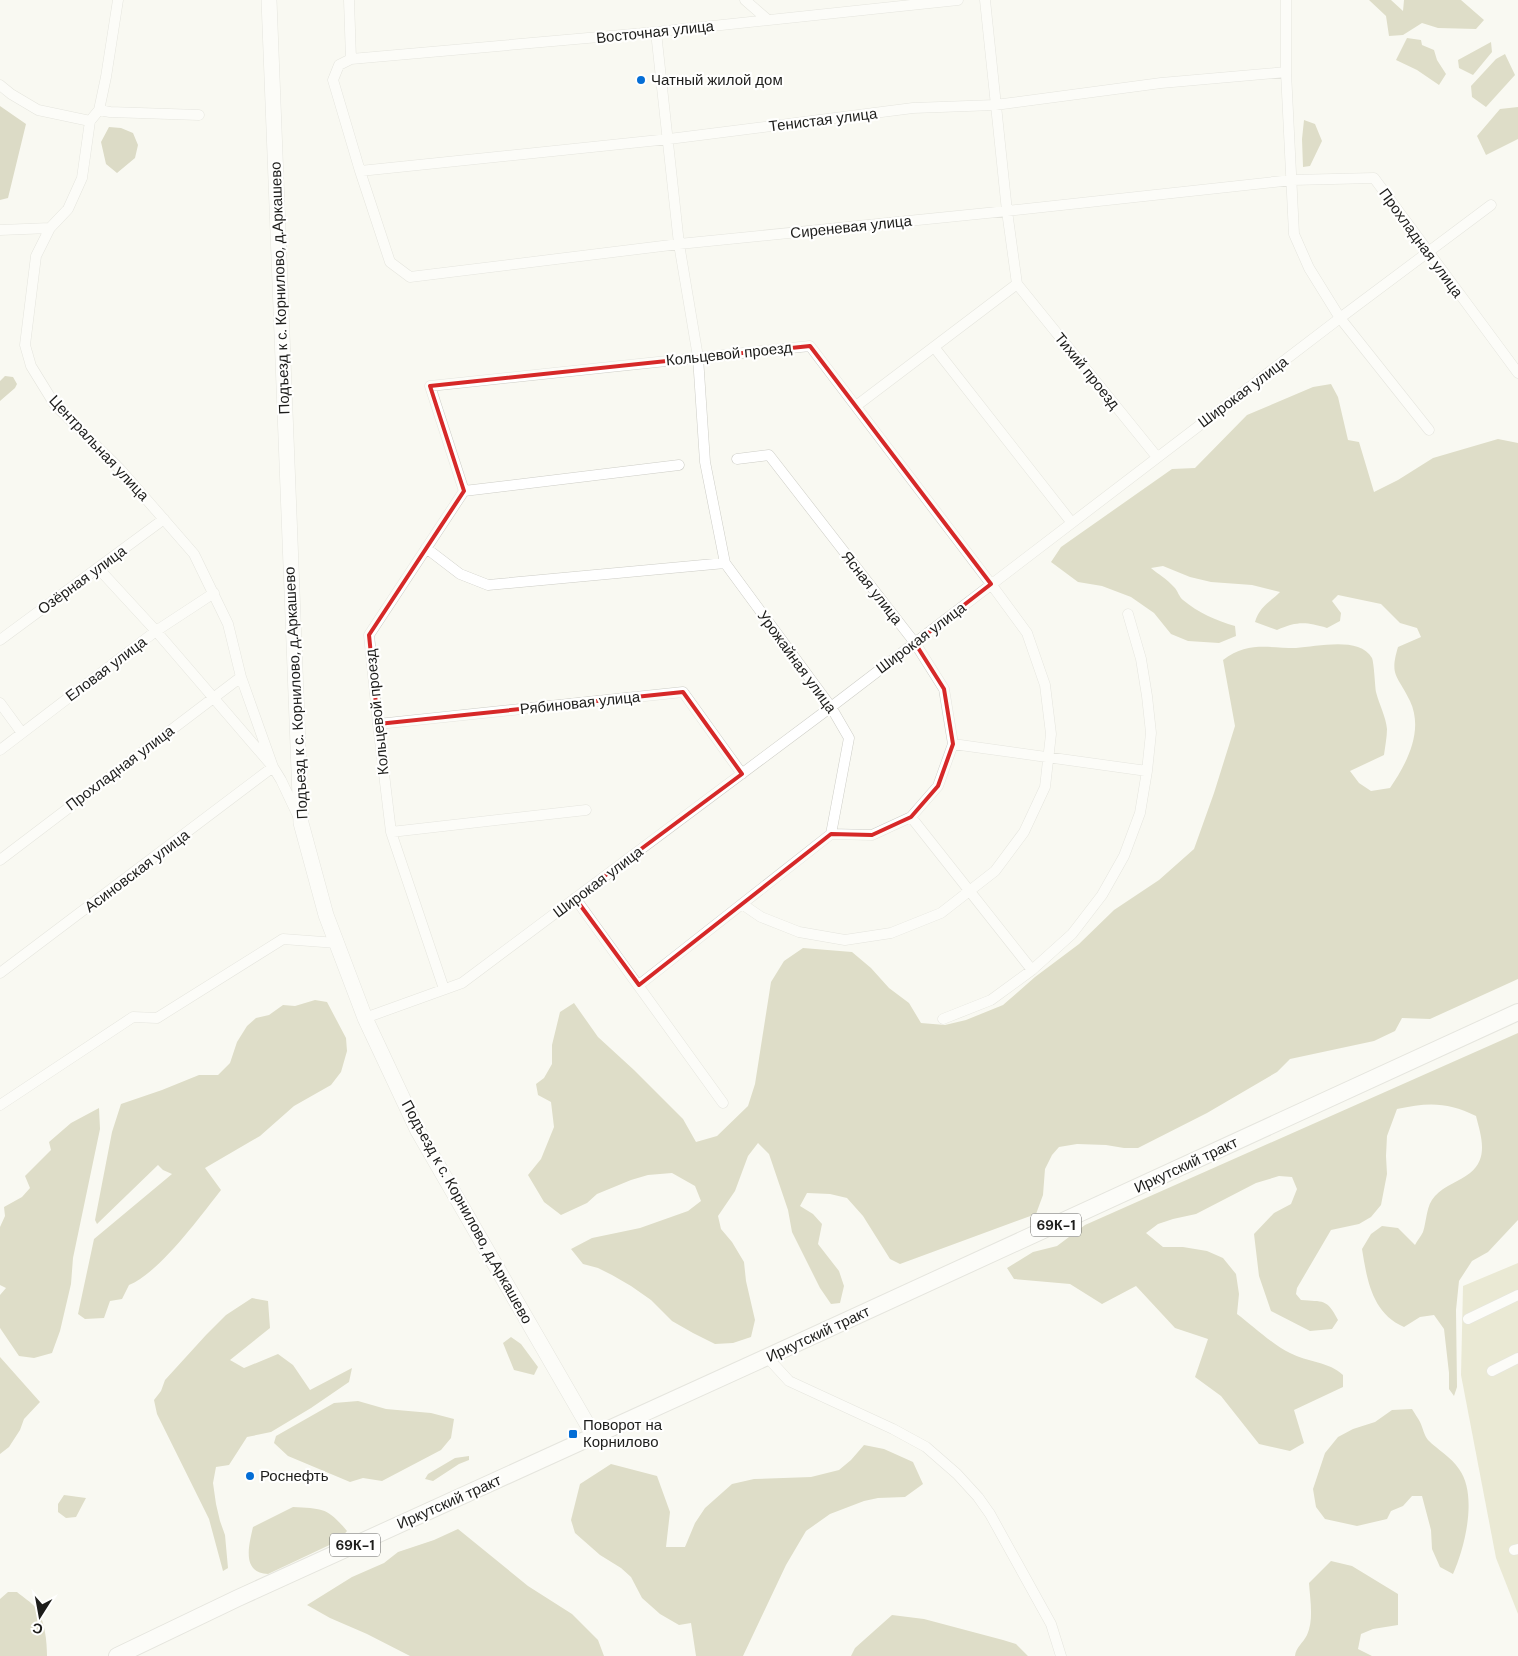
<svg xmlns="http://www.w3.org/2000/svg" width="1518" height="1656" viewBox="0 0 1518 1656" font-family="'DM Sans',sans-serif">
<rect width="100%" height="100%" fill="#f9f9f2"/>
<path fill="#d7d5b0" d="M1518 1263V1614L1496 1558 1461 1375 1463 1286Z"/>
<path fill="#bdbb94" d="M1369 0H1391L1403 11 1404 0H1461L1484 20 1476 29 1438 28 1422 23 1403 35 1389 36 1386 16Z
M1407 38 1421 40 1422 45 1434 50 1437 60 1446 74 1439 85 1417 70 1396 60Z
M1491 42 1492 52 1473 75 1459 68 1458 60Z
M1505 54 1515 75 1486 107 1472 97 1471 86 1496 59Z
M1518 107V139L1486 155 1477 136 1500 109Z
M1304 120 1315 124 1322 141 1310 166 1303 167 1302 139Z
M1331 384 1338 397 1348 440 1359 442 1374 492 1398 480 1433 458 1498 439 1518 443V979L1430 1019 1402 1018 1395 1031 1374 1041 1290 1059 1277 1072 1207 1113 1138 1148H1124L1106 1145 1077 1144 1059 1147 1052 1155 1045 1169 1043 1195 1036 1214 900 1264 890 1259 863 1216 847 1198 830 1194 807 1193 800 1206 813 1214 822 1224 818 1244 839 1271 844 1286 840 1303 831 1304 820 1288 792 1232 788 1210 769 1154 758 1143 748 1156 735 1191 718 1216 721 1229 732 1242 744 1262 746 1281 755 1320 751 1337 733 1343 715 1344 693 1333 672 1321 651 1300 631 1286 612 1275 598 1268 583 1264 571 1249 592 1238 640 1228 688 1211 701 1201 695 1186 672 1173 648 1175 631 1180 597 1194 587 1203 561 1215 544 1202 528 1175 541 1159 554 1127 551 1102 538 1095 536 1084 544 1078 552 1064V1045L560 1012 574 1003 598 1037 634 1070 683 1119 696 1142 717 1136 748 1106 755 1084 771 982 784 961 803 948 852 952 871 968 889 988 909 1003 921 1023 945 1025 966 1020 1003 1005 1035 977 1079 944 1114 910 1159 880 1194 849 1214 793 1235 726 1223 660C1248 641 1268 648 1296 648 1317 647 1359 636 1372 658 1374 663 1375 685 1376 692 1379 704 1386 717 1387 729 1387 737 1385 747 1384 755L1350 771 1359 783 1371 791 1390 788C1407 763 1424 731 1410 701 1398 675 1389 677 1398 647L1421 637 1417 628 1400 623 1381 604 1338 595 1332 601 1341 613 1340 621 1327 628C1306 622 1298 621 1277 630L1255 622C1259 607 1270 602 1280 592L1252 585 1211 582 1190 577 1163 566 1151 568C1158 574 1167 579 1174 587 1178 591 1179 597 1183 600 1197 612 1217 621 1235 626L1236 636 1219 643 1188 641 1171 634 1154 613 1131 597 1102 586 1078 582 1051 562 1061 547 1172 469 1195 468 1247 415 1313 387Z
M315 1000 327 1002 346 1038 347 1051 341 1072 331 1085 294 1106 260 1136 205 1168 221 1190C200 1217 159 1273 129 1285L122 1299 110 1301 104 1318 85 1319 78 1314 94 1239 172 1174 163 1170 158 1165 97 1224 95 1220 112 1132 121 1104 162 1090 199 1075H218L230 1063 237 1042 247 1026 256 1018 269 1015 283 1005 295 1006Z
M1518 1033V1220L1488 1252 1472 1261 1459 1281 1456 1310 1457 1387 1454 1396 1449 1389V1373L1444 1329 1434 1315 1420 1317 1404 1327C1372 1313 1367 1280 1362 1249L1371 1234 1382 1226 1398 1228 1415 1245C1417 1241 1421 1236 1423 1232 1427 1220 1426 1205 1435 1196 1445 1185 1459 1182 1470 1173 1489 1158 1481 1136 1476 1116 1448 1102 1428 1102 1397 1109L1387 1136 1386 1156 1387 1174 1381 1205 1371 1217 1359 1224 1331 1230 1297 1288 1296 1294 1301 1300C1323 1302 1327 1298 1338 1320L1332 1329 1310 1331 1271 1311 1259 1276 1254 1234 1274 1213 1291 1204 1297 1189 1292 1177 1279 1176 1256 1183 1196 1214 1173 1219 1158 1224 1146 1233 1163 1247H1183L1207 1251 1223 1258 1236 1274 1239 1294 1237 1314C1253 1326 1273 1345 1290 1353 1307 1362 1330 1362 1343 1375V1387L1294 1410 1304 1443 1290 1451 1259 1444 1221 1396 1195 1377 1208 1339 1175 1328 1136 1286 1102 1304 1070 1284 1014 1279 1007 1268 1033 1252 1057 1246 1085 1225Z
M99 1108 100 1129 73 1258 71 1284 60 1331 52 1353 34 1358 19 1356 0 1328V1295L6 1288 0 1285V1227L5 1216 4 1207 22 1197 30 1188 25 1176 51 1150 49 1142 71 1123Z
M252 1298 268 1301 270 1328 230 1360 244 1368 278 1354 293 1365 310 1390 352 1368 349 1382 311 1408 271 1432 247 1437 229 1465 216 1467 213 1483 216 1504 220 1521 225 1535 228 1568 223 1571 209 1519 157 1414 154 1400 161 1391 165 1380 206 1335 226 1315Z
M511 1337 521 1344 538 1367 534 1375 514 1370 503 1343Z
M0 1357 40 1402 24 1419 20 1430 9 1447 0 1454Z
M358 1401 386 1409 431 1413 454 1419 451 1438 441 1450 382 1481 363 1478 350 1482 288 1456 274 1443 276 1436 334 1403Z
M1412 1409C1415 1414 1418 1418 1420 1422 1423 1428 1424 1435 1428 1440 1438 1450 1451 1457 1459 1469 1478 1495 1465 1547 1453 1574L1440 1567 1432 1549 1431 1530 1422 1496H1412L1403 1506 1391 1511 1387 1519 1357 1526 1325 1519 1316 1507 1313 1489 1325 1453 1338 1437 1353 1429 1375 1422 1392 1410Z
M864 1445 884 1449 913 1462 923 1484 905 1497 878 1498 864 1501 830 1514 806 1531 786 1565 743 1656H696L691 1623 679 1625 660 1614 642 1598 631 1577 621 1568 600 1555 575 1533 571 1520 580 1484 611 1464 657 1476 670 1512 666 1547H685L695 1523 705 1508 732 1484 754 1479 811 1477 839 1470 851 1460Z
M469 1456V1460L459 1464 433 1481 425 1479 428 1474 455 1458Z
M64 1495 86 1498 76 1517 66 1518 58 1512V1504Z
M293 1507C323 1509 327 1507 347 1531L338 1541 268 1574C241 1573 249 1545 253 1527Z
M458 1529 528 1586 572 1614 598 1640 604 1656H410L367 1634 330 1618 307 1605 352 1577 384 1563 398 1552 434 1540Z
M1331 1561 1352 1566 1398 1594V1625L1373 1629 1361 1634 1358 1649 1372 1656H1295C1296 1647 1303 1643 1307 1635 1314 1620 1310 1599 1309 1583Z
M8 1592H17C23 1597 31 1602 36 1608 45 1620 47 1642 47 1656H0V1599Z
M892 1615 924 1619 1003 1640 1016 1644 1028 1656H851L855 1648Z"/>
<path fill="#b8b690" d="M0 106 26 124 8 198 0 200Z
M109 127 121 128 133 133 138 145 135 158 117 173 106 164 101 142Z
M5 376 13 377 17 384 15 388 0 401V381Z"/>
<g fill="none" stroke-linecap="round" stroke-linejoin="round">
<g stroke="#cdcdc6" stroke-width="11">
<path id="street" d="M118 0 106 77 99 110 90 121 82 178 68 209 50 228 36 256 25 345 31 366 55 405 120 469 194 554 228 624 241 677 273 767 281 780 299 818
M349 0 351 59 339 65 333 80 360 171 390 262 410 277 679 244 1007 211 1292 180 1374 178 1518 373
M745 0 768 20
M985 0 1007 211 1017 284
M656 32 679 244 698 357 705 462 725 563
M351 59 656 32 958 0
M0 85 11 94 38 110 90 121
M99 110 110 112 199 115
M360 171 669 139 913 108 995 105 1161 83 1286 72
M0 230 50 228
M1017 284 1157 457
M934 347 1072 523
M856 406 1017 284
M1429 430 1340 318 1491 205
M737 459 769 455 915 643 944 689 953 744 938 786 911 817 872 835 831 834
M464 491 679 465
M426 548 460 574 488 585 725 563 831 707 849 738 831 834 639 985
M0 640 164 519
M0 703 22 733
M378 724 683 692 742 774
M953 744 1147 771
M0 750 156 631 214 593
M911 817 1032 970
M391 832 586 810
M0 860 241 677
M575 898 723 1103
M0 973 273 767 156 631 98 568
M444 989 391 832 378 724 369 635 464 491 430 386 810 346 991 584 1027 633 1045 685 1051 734 1045 787 1024 832 995 871 941 913 891 933 845 940 799 932 761 917 742 904
M365 1018 462 983 831 707 1340 318 1309 268 1294 234 1286 72V0
M943 1019 991 1000 1032 970 1072 934 1102 895 1124 856 1140 813 1147 771 1151 733 1147 696 1141 659 1128 614
M0 1105 133 1017 157 1018 283 939 337 943
M1468 1319 1518 1295
M767 1357 789 1381 893 1429 926 1447 957 1474 978 1497 990 1514 1051 1624 1061 1656
M1492 1371 1518 1358
M1514 1550 1518 1549"/>
</g>
<g stroke="#cdcdc6" stroke-width="16">
<path id="secondary" d="M269 0 301 823 326 915 365 1018 418 1131 594 1436"/>
</g>
<g stroke="#cdcdc6" stroke-width="18">
<path id="primary" d="M117 1656 238 1598 767 1357 1518 1012"/>
</g>
<use href="#street" stroke="#fff" stroke-width="10"/>
<use href="#secondary" stroke="#fff" stroke-width="15"/>
<use href="#primary" stroke="#fff" stroke-width="16"/>
</g>
<path d="M0 0H1518V1656H0ZM810 346 991 584 915 643 944 689 953 744 938 786 911 817 872 835 831 834 639 985 575 898 742 774 683 692 378 724 369 635 464 491 430 386Z" fill="#f9f9f2" fill-opacity=".55" fill-rule="evenodd"/>
<path fill="none" stroke="#d62828" stroke-width="4" stroke-linejoin="round" d="M810 346 991 584 915 643 944 689 953 744 938 786 911 817 872 835 831 834 639 985 575 898 742 774 683 692 378 724 369 635 464 491 430 386Z"/>
<g fill="#046ed6" stroke="#fffffe" stroke-width="2">
<circle cx="641" cy="80" r="5"/>
<rect x="568" y="1429" width="10" height="10" rx="2.5"/>
<circle cx="250" cy="1476" r="5"/>
</g>
<g text-anchor="middle" dominant-baseline="central" stroke-width="4.5" stroke-linejoin="round" paint-order="stroke">
<g fill="#fffffe" stroke="#61615f" stroke-width="1">
<rect x="1031" y="1213.5" width="50" height="23" rx="4"/>
<rect x="330" y="1533.5" width="50" height="23" rx="4"/>
</g>
<g font-size="14" font-weight="bold" fill="#1d1d1b">
<text x="1056" y="1225">69К-1</text>
<text x="355" y="1545">69К-1</text>
</g>
<g font-size="15" fill="#1d1d1b" stroke="#fffffe">
<text transform="translate(655 32) rotate(-6)">Восточная улица</text>
<text transform="translate(823 120) rotate(-7)">Тенистая улица</text>
<text transform="translate(851 227) rotate(-6)">Сиреневая улица</text>
<text transform="translate(1421 243) rotate(54)">Прохладная улица</text>
<text transform="translate(280 288) rotate(-92)">Подъезд к с. Корнилово, д.Аркашево</text>
<text transform="translate(729 354) rotate(-6)">Кольцевой проезд</text>
<text transform="translate(1087 371) rotate(51)">Тихий проезд</text>
<text transform="translate(1243 392) rotate(-37)">Широкая улица</text>
<text transform="translate(99 448) rotate(47)">Центральная улица</text>
<text transform="translate(82 580) rotate(-36)">Озёрная улица</text>
<text transform="translate(872 588) rotate(52)">Ясная улица</text>
<text transform="translate(921 638) rotate(-37)">Широкая улица</text>
<text transform="translate(797 662) rotate(54)">Урожайная улица</text>
<text transform="translate(106 669) rotate(-37)">Еловая улица</text>
<text transform="translate(296 693) rotate(-93)">Подъезд к с. Корнилово, д.Аркашево</text>
<text transform="translate(580 703) rotate(-6)">Рябиновая улица</text>
<text transform="translate(377 712) rotate(-96)">Кольцевой проезд</text>
<text transform="translate(120 768) rotate(-37)">Прохладная улица</text>
<text transform="translate(137 871) rotate(-37)">Асиновская улица</text>
<text transform="translate(598 882) rotate(-37)">Широкая улица</text>
<text transform="translate(1186 1165) rotate(-25)">Иркутский тракт</text>
<text transform="translate(467 1212) rotate(61)">Подъезд к с. Корнилово, д.Аркашево</text>
<text transform="translate(818 1334) rotate(-25)">Иркутский тракт</text>
<text transform="translate(449 1502) rotate(-24)">Иркутский тракт</text>
</g>
<g font-size="15" fill="#1d1d1b" stroke="#fffffe" text-anchor="start">
<text x="651" y="80">Чатный жилой дом</text>
<text x="583" y="1425">Поворот на<tspan x="583" dy="17">Корнилово</tspan></text>
<text x="260" y="1476">Роснефть</text>
</g>
</g>
<g transform="translate(40 1616) rotate(191)" stroke="#fffffe" stroke-width="4" paint-order="stroke">
<path d="M0-4L9 19L0 12L-9 19Z" fill="#1d1d1b"/>
<text y="-8" font-size="14" font-weight="bold" text-anchor="middle" fill="#1d1d1b">С</text>
</g>
</svg>
